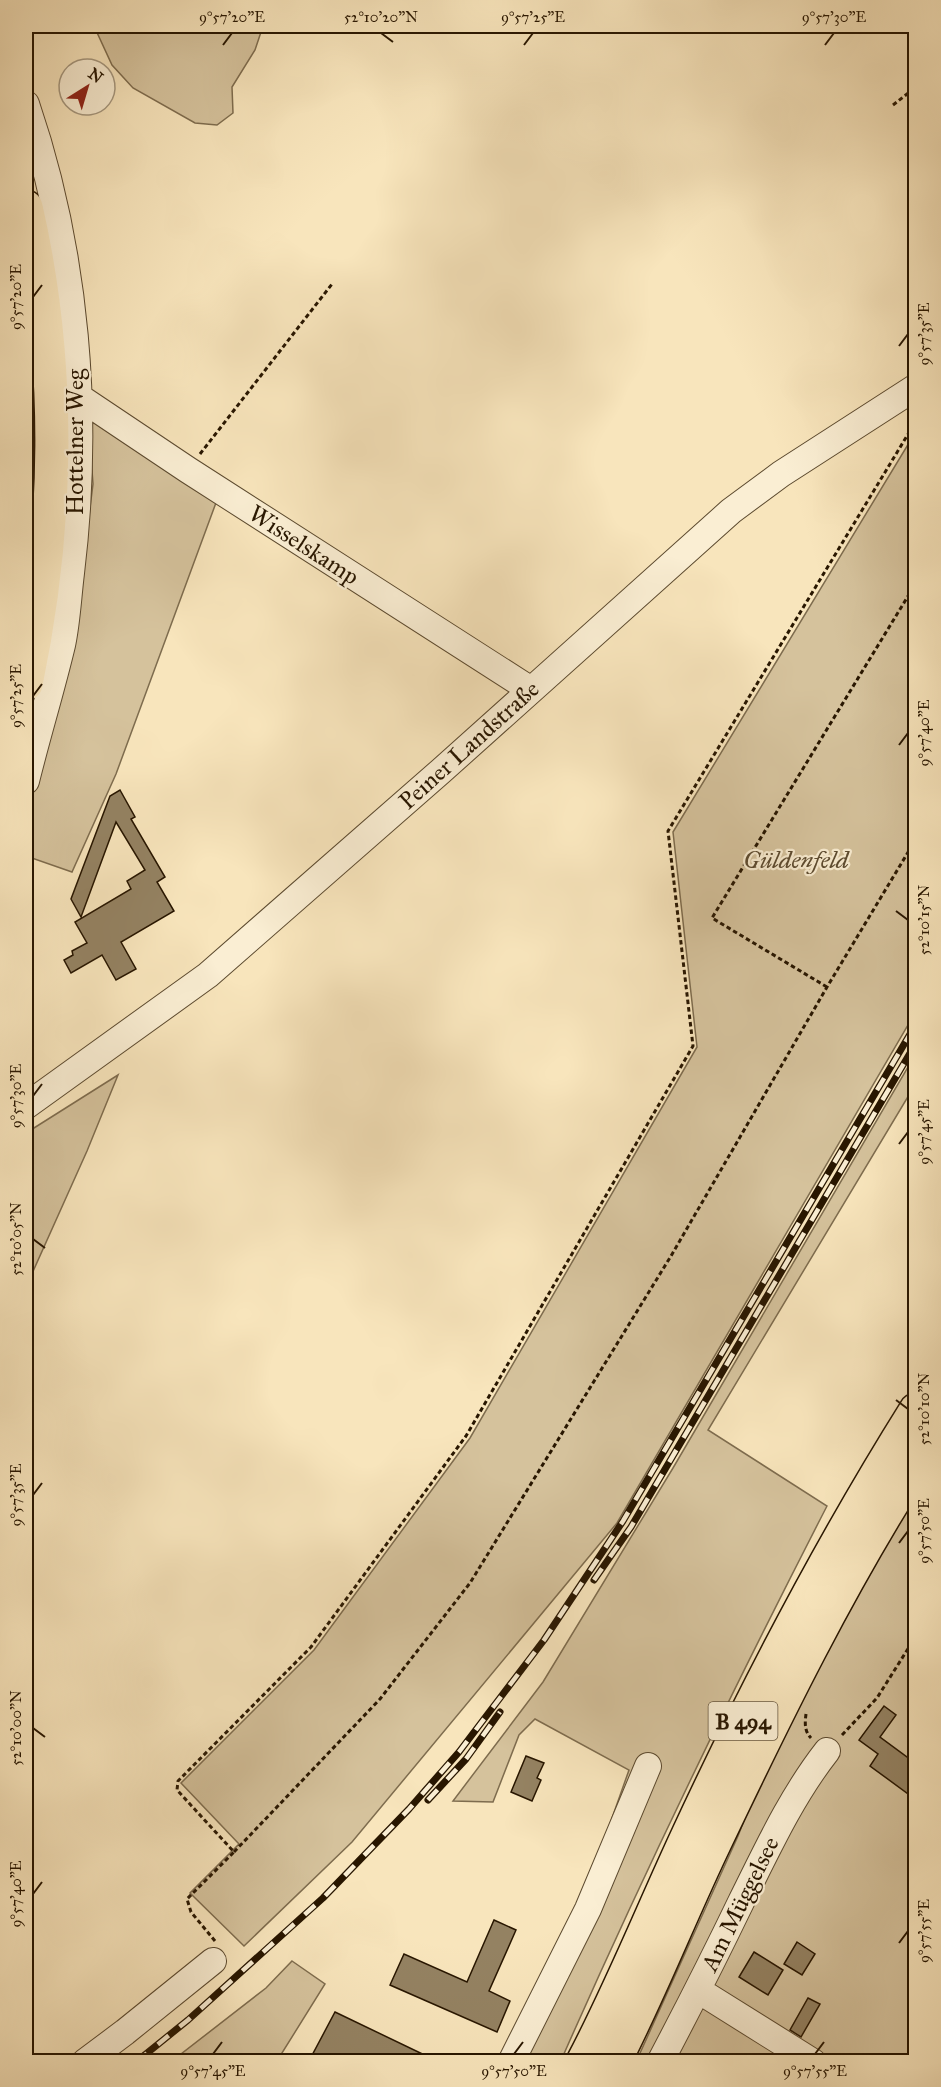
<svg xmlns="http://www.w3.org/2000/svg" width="941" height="2087" viewBox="0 0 941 2087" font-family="'IM FELL Great Primer',serif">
<rect width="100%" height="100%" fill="#f8e5bc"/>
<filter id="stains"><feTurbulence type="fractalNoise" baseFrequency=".00333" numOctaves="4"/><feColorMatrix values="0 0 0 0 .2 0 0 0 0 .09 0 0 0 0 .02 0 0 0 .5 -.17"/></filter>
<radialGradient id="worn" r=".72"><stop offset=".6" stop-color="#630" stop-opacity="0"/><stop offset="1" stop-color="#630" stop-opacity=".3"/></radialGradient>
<path fill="#d5c29c" stroke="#7e6c4e" stroke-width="1.5" d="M94 26H263L255 50 232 87 233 113 217 125 195 123 133 88 112 65Z
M94 421 217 500 116 774 72 872 26 856V813L60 687 76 619 93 484 89 431Z
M915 433V1013L617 1523 352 1842 244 1946 190 1893 239 1844 181 1783 314 1650 470 1438 697 1047 673 832Z
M915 1055V1085L708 1430 827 1506C734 1687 645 1870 563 2056L560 2061H521L588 1886 629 1770 535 1719 519 1735 493 1802 453 1801 543 1682 673 1468Z
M118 1075 87 1151 26 1287V1133Z
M915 1487V2061L636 2062 738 1836 783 1722Z
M292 1961 325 1984 277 2061H172L266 1988Z"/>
<path fill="#948262" stroke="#281600" stroke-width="1.5" d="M120 790 135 817 131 819 165 877 157 882 174 911 121 942 136 969 116 980 102 955 71 973 64 960 73 955 72 951 87 943 75 922 131 889 127 881 145 870 116 822 81 917 71 899 110 796Z
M884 1706 896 1715 880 1737 915 1763V1799L870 1766 878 1754 859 1740Z
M526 1756 544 1763 537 1778 541 1780 532 1801 511 1792Z
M494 1920 516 1930 489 1991 510 2001 497 2032 390 1985 404 1954 467 1982Z
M797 1942 815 1954 802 1975 784 1964Z
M754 1952 783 1970 768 1995 739 1977Z
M808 1998 820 2004 801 2037 790 2030Z
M335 2012 437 2061H309Z"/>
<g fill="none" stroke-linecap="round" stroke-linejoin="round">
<g stroke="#5c4a2f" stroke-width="28">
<path id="minor" d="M26 104C77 253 90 417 71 573 68 597 67 622 62 645 51 691 37 736 26 781
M79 397 188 470 531 690
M26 1106 208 975 441 771 731 511 781 474 916 387
M698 1990 813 2062
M85 2062 125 2032 213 1961
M511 2062 588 1909 648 1766
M660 2062C688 2009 715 1956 741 1902 767 1850 791 1797 827 1751"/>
</g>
<g stroke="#281600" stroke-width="36">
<path id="highway" d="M26 207C62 364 59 527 26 684
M583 2062C622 1988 653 1910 688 1835 756 1689 830 1547 916 1410
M614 2062C651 1990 680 1915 715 1842 776 1714 839 1585 916 1465"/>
</g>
<path stroke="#281600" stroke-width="3" stroke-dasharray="4.5 3" stroke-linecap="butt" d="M893 105 916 87
M200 454 332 284
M827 987 712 918 916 583
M806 1714C805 1722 804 1731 811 1738
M842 1735 877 1698 916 1636
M234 1852 380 1699 470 1583 671 1256 827 987 916 839
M215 1941 191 1912 187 1899 234 1852 177 1790 178 1781 311 1647 466 1436 693 1046 668 831 916 421"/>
<use href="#minor" stroke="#faeed3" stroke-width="26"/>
<use href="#highway" stroke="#f8e5bc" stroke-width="33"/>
<g stroke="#281600" stroke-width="7">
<path id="rail" d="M594 1580 631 1527 916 1043
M428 1800 466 1759 500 1712
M136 2062 188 2020 323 1898 409 1809 459 1752 544 1640 623 1521 916 1024"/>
</g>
<use href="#rail" stroke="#faeed3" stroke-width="4.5" stroke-dasharray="14" stroke-linecap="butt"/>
</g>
<path fill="none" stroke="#281600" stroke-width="2" d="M381 33 393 42M223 45 232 33M524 45 533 33M825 45 834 33M33 297 42 285M899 346 908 334M33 696 42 684M899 745 908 733M896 911 908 920M33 1096 42 1084M899 1144 908 1132M33 1239 45 1248M896 1400 908 1409M33 1495 42 1483M899 1543 908 1531M33 1728 45 1737M33 1894 42 1882M899 1943 908 1931M213 2054 222 2042M514 2054 523 2042M815 2054 824 2042"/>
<g text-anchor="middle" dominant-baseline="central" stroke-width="4.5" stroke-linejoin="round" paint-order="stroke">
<rect fill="#faeed3" stroke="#67573f" stroke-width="1.5" x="708.5" y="1702" width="69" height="38" rx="4.5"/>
<g font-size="22" font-weight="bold" fill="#281600">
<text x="743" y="1721">B 494</text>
</g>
<g font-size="24" fill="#281600" stroke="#faeed3">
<text transform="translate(75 442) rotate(-90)">Hottelner Weg</text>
<text transform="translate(304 545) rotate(33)">Wisselskamp</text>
<text transform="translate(469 745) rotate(-42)">Peiner Landstraße</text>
<text transform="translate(740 1904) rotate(-64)">Am Müggelsee</text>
</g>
<g font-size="24" font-style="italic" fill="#5c4a2f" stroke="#faeed3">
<text x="796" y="860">Güldenfeld</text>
</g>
</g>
<rect width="941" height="2087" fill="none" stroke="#f8e5bc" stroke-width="66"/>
<g transform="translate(87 87) rotate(37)"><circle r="28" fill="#faeed3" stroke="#a6987f" stroke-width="1.5"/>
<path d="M0-4.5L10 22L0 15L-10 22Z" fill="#8f2418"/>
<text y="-9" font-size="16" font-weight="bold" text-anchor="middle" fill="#281600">N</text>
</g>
<rect x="33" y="33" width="875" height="2021" fill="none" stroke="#281600" stroke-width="2"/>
<g font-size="15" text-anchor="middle" fill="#281600">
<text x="232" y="22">9°57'20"E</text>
<text x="381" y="22">52°10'20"N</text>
<text x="533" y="22">9°57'25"E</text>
<text x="834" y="22">9°57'30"E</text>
<text transform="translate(16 297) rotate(-90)" y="5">9°57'20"E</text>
<text transform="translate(924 334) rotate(-90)" y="5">9°57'35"E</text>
<text transform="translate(16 696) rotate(-90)" y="5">9°57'25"E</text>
<text transform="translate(924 733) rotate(-90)" y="5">9°57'40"E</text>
<text transform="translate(924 920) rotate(-90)" y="5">52°10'15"N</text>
<text transform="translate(16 1096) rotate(-90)" y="5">9°57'30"E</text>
<text transform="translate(924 1132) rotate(-90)" y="5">9°57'45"E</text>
<text transform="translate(16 1239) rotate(-90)" y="5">52°10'05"N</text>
<text transform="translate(924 1409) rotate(-90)" y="5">52°10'10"N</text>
<text transform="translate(16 1495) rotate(-90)" y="5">9°57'35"E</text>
<text transform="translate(924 1531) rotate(-90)" y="5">9°57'50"E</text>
<text transform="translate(16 1728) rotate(-90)" y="5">52°10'00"N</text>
<text transform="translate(16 1894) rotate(-90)" y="5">9°57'40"E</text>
<text transform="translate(924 1931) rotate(-90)" y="5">9°57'55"E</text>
<text x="213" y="2076">9°57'45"E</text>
<text x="514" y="2076">9°57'50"E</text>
<text x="815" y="2076">9°57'55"E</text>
</g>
<rect width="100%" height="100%" filter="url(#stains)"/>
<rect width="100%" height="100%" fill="url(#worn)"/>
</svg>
